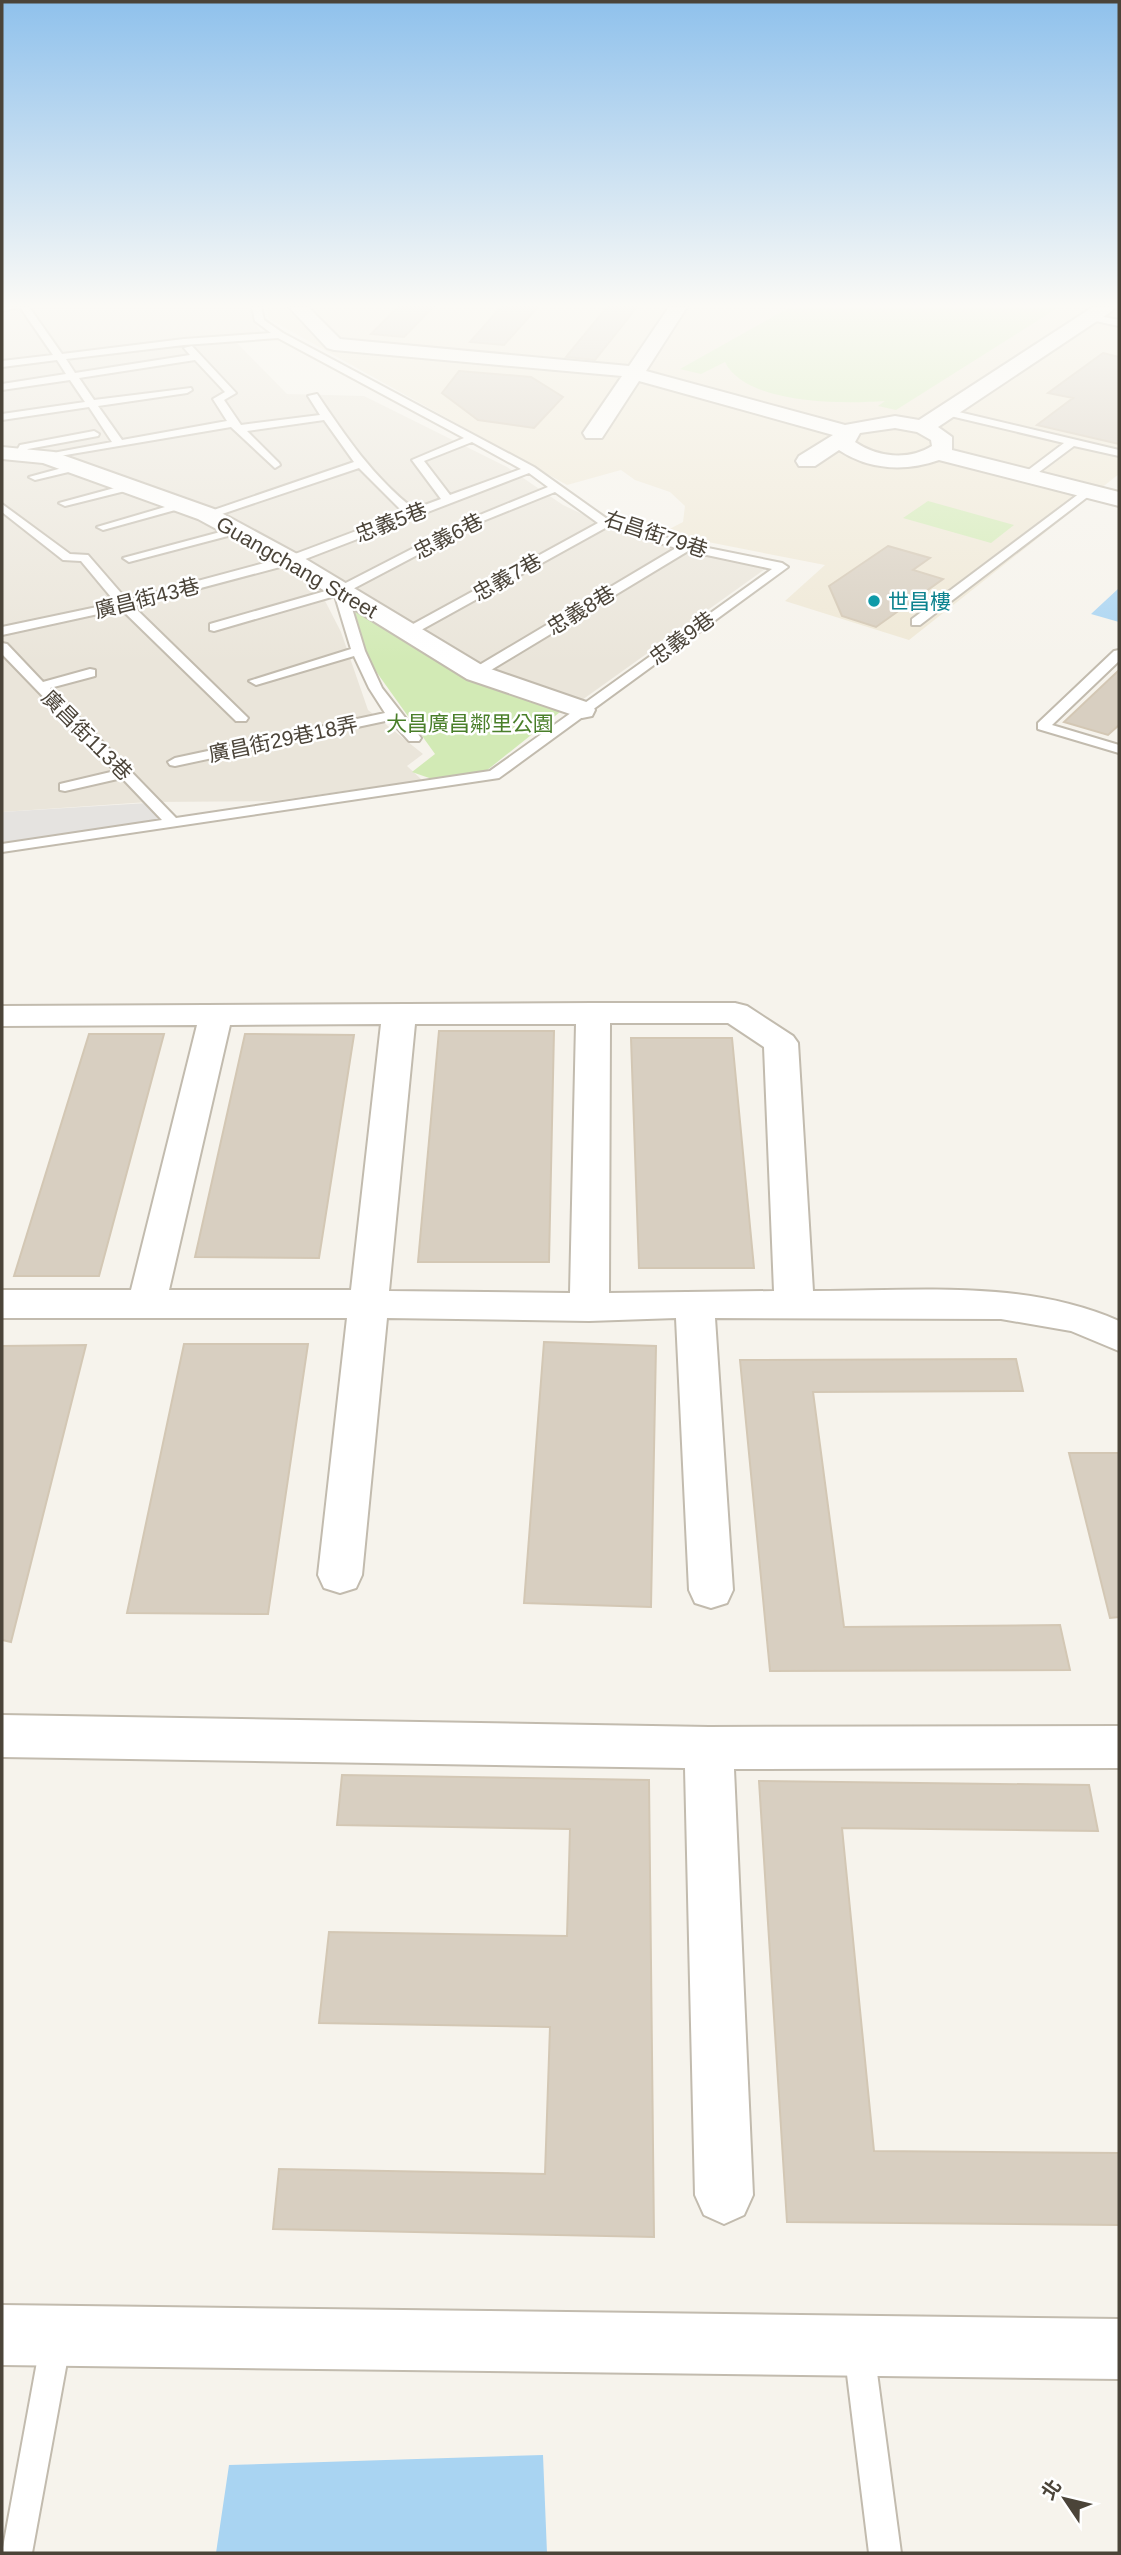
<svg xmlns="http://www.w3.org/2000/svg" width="1121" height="2555" viewBox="0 0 1121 2555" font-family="Arial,'Noto Sans TC',sans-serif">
<rect width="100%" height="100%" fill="#f6f3ec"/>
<path fill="#eae5da" d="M2 307H249L252 319 261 332 236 342 287 394 364 396 507 467 563 505 633 538 765 569 582 700 473 665 341 580 320 591 341 632 368 710 423 754 407 766 422 780 274 801 148 802 2 812Z"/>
<path fill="#efe8d6" d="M266 307H1119V474L909 640 785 601 825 565 662 533 683 522 685 506 670 492 635 480 621 470 567 485 269 319Z"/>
<path fill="#d2eab5" d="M790 307H1059L896 410 878 406 885 401C844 404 746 405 725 362L701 374 680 369Z
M928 501 1014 525 991 543 903 518Z
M350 602 565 708 486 771 432 779 412 772 435 754 365 656Z"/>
<path fill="#e5e3e0" d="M163 802V823L2 845V812Z"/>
<path fill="#a9d4f2" d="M1119 588V622L1091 614Z
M543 2455 547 2553H216L229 2465Z"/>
<path fill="#d8cfc1" stroke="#d3c7b4" stroke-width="2" d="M398 307H433L404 337 371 334Z
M501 307H538L504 345 470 342Z
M607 307H637L595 360 566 357Z
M1103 353 1119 357V444L1037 425 1073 398 1048 393Z
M459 371 531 377 563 397 534 428 478 420 442 393Z
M888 546 930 558 913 570 943 579 876 627 842 616 829 586Z
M1119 670V725L1108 735 1064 722Z
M439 1031H554L549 1262H418Z
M89 1034H164L99 1276H14Z
M245 1034 354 1035 319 1258 195 1257Z
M631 1038H732L754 1268H639Z
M544 1342 656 1346 651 1607 524 1603Z
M184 1344H308L268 1614 127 1613Z
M86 1345 11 1642 2 1640V1346Z
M1016 1359 1023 1391 813 1392 844 1627 1060 1625 1070 1670 770 1671 740 1360Z
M1069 1453H1119V1617L1110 1618Z
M342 1775 649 1780 654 2237 273 2229 279 2169 545 2174 550 2027 319 2023 329 1932 567 1936 570 1829 337 1825Z
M759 1781 1089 1785 1098 1831 842 1828 874 2151 1119 2153V2225L787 2222Z"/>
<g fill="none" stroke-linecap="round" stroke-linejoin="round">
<g stroke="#c2bbae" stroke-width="4">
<path id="lane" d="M2 307H29L62 354 184 339 271 333 255 321 252 307H261L264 320 283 333 534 467 610 521 688 544 782 563 788 567 499 778 2 852V844L162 820 122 778 65 791 60 790V784L115 771 2 654V643L7 644 43 682 90 669 95 670V676L50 688 176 818 490 771 772 569 688 551 481 676H471V670L676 548 607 527 412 635H404V629L598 523 555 492 478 523 347 592 365 651 382 688 421 738 419 741H409L390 720 175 766 170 765 168 762 175 758 385 713 369 688 354 656 256 685 249 681 351 649 335 596 214 631 210 630V624L336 588 470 519 548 487 529 473 295 563 133 606 248 718 246 721H236L121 609 2 635V627L116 603 81 561 63 560 2 512V504L70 554 88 555 127 600 287 557 404 513 359 468 213 517H205V513L354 462 324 420 247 431 279 463 280 465 275 468 231 427 42 459V455L112 442 89 407 2 420V414L85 402 70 380 2 390V384L66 374 57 360 2 367V361L53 355 20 307 2 311ZM278 338 464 438 412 460 441 499 414 509C373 477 346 437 317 394L308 396 320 415 241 425 224 400 236 393 192 346 184 348 190 355 75 373 66 359 184 345ZM195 360 225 392 213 399 227 421 122 440 98 406 187 393 192 390 191 388 94 400 79 378ZM472 442 521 469 450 495 424 461Z
M1089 314 1119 320V326L1086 319V315Z
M946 409 1119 450V456L1074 446 1031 478H1023V474L1064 443 942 414 941 412Z
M94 431 99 434 98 436 28 449 20 457 15 454 20 445Z
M77 464 82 467 81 469 35 480 29 477Z
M133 483 137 484V488L65 506 59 503Z
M1084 490 1094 492 920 625H912V619Z
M182 502 188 505 186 507 103 530 97 527Z
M239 527 245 530 243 532 129 562 123 558Z
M1119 650V661L1052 725 1119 745V753L1038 729V723L1114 651Z
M56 2325 67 2329 71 2340 32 2553H2L41 2340 45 2329Z
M859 2335 870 2339 874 2350 901 2553H869L844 2350 848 2339Z"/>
</g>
<g stroke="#c2bbae" stroke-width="4">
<path id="street" d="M289 307H308L340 339 629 366 669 307H687L646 371 845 425 895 416 919 420 1093 307H1114L1112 311 938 427 952 437V450L1119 492V506L939 460C905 472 869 470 839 450L815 466H799L796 461 799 456 833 435 639 381 602 438H586L583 433 622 376 334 350 327 348ZM895 428 917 432 931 440 932 446C908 461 877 457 855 442L860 433Z
M2 447 54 452 214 509 299 555 485 667 592 704 595 710 592 716 582 718 467 679 283 565 198 519 43 463 2 459Z
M593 1003H735L747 1006 793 1036 798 1043 813 1291C914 1291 1024 1279 1119 1321V1351L1071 1331 1001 1319 715 1318 733 1590 727 1603 711 1608 695 1603 689 1590 676 1318 589 1321 387 1318 362 1575 356 1588 340 1593 324 1588 318 1575 347 1318H2V1290H131L197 1025 2 1026V1006ZM610 1023H728L764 1047 774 1291 609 1293ZM381 1024 351 1290H169L230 1025ZM415 1024H576L570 1293 389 1291Z
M2 1715 709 1727 1119 1726V1768L734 1769 753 2195 744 2215 724 2224 704 2215 695 2195 685 1768 2 1757Z
M2 2305 1119 2319V2379L2 2365Z"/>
</g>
<use href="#lane" fill="#fff" fill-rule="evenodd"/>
<use href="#street" fill="#fff" fill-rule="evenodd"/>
</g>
<linearGradient id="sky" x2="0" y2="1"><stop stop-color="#8fc1ec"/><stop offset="0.46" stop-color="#fbfaf6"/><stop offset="1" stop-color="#fbfaf6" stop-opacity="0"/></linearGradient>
<rect width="1121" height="664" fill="url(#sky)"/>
<circle fill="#0f9aa8" stroke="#fff" stroke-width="2.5" cx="874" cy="601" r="7"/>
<g text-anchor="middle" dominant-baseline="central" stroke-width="5" stroke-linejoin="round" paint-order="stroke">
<g font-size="21" fill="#4b4439" stroke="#fff">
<text transform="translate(391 522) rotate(-21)">忠義5巷</text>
<text transform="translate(656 534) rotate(18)">右昌街79巷</text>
<text transform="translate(448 536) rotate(-27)">忠義6巷</text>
<text transform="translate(297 567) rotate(30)">Guangchang Street</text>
<text transform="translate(507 577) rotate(-29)">忠義7巷</text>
<text transform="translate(147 598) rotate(-14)">廣昌街43巷</text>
<text transform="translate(581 610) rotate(-31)">忠義8巷</text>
<text transform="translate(682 638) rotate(-36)">忠義9巷</text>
<text transform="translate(87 735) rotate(45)">廣昌街113巷</text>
<text transform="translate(283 739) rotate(-12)">廣昌街29巷18弄</text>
</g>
<g font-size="21" fill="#0d838f" stroke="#fff" text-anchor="start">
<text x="888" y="601">世昌樓</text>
</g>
<g font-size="21" fill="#4a7f2a" stroke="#fff">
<text x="470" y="723">大昌廣昌鄰里公園</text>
</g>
</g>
<rect width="1121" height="2555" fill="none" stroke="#4b4439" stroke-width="7"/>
<g transform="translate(1065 2499) rotate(305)" stroke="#ffffff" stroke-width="5" paint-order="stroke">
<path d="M0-5L12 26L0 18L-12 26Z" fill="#4b4439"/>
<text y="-10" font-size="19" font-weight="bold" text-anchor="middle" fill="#4b4439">北</text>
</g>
</svg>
